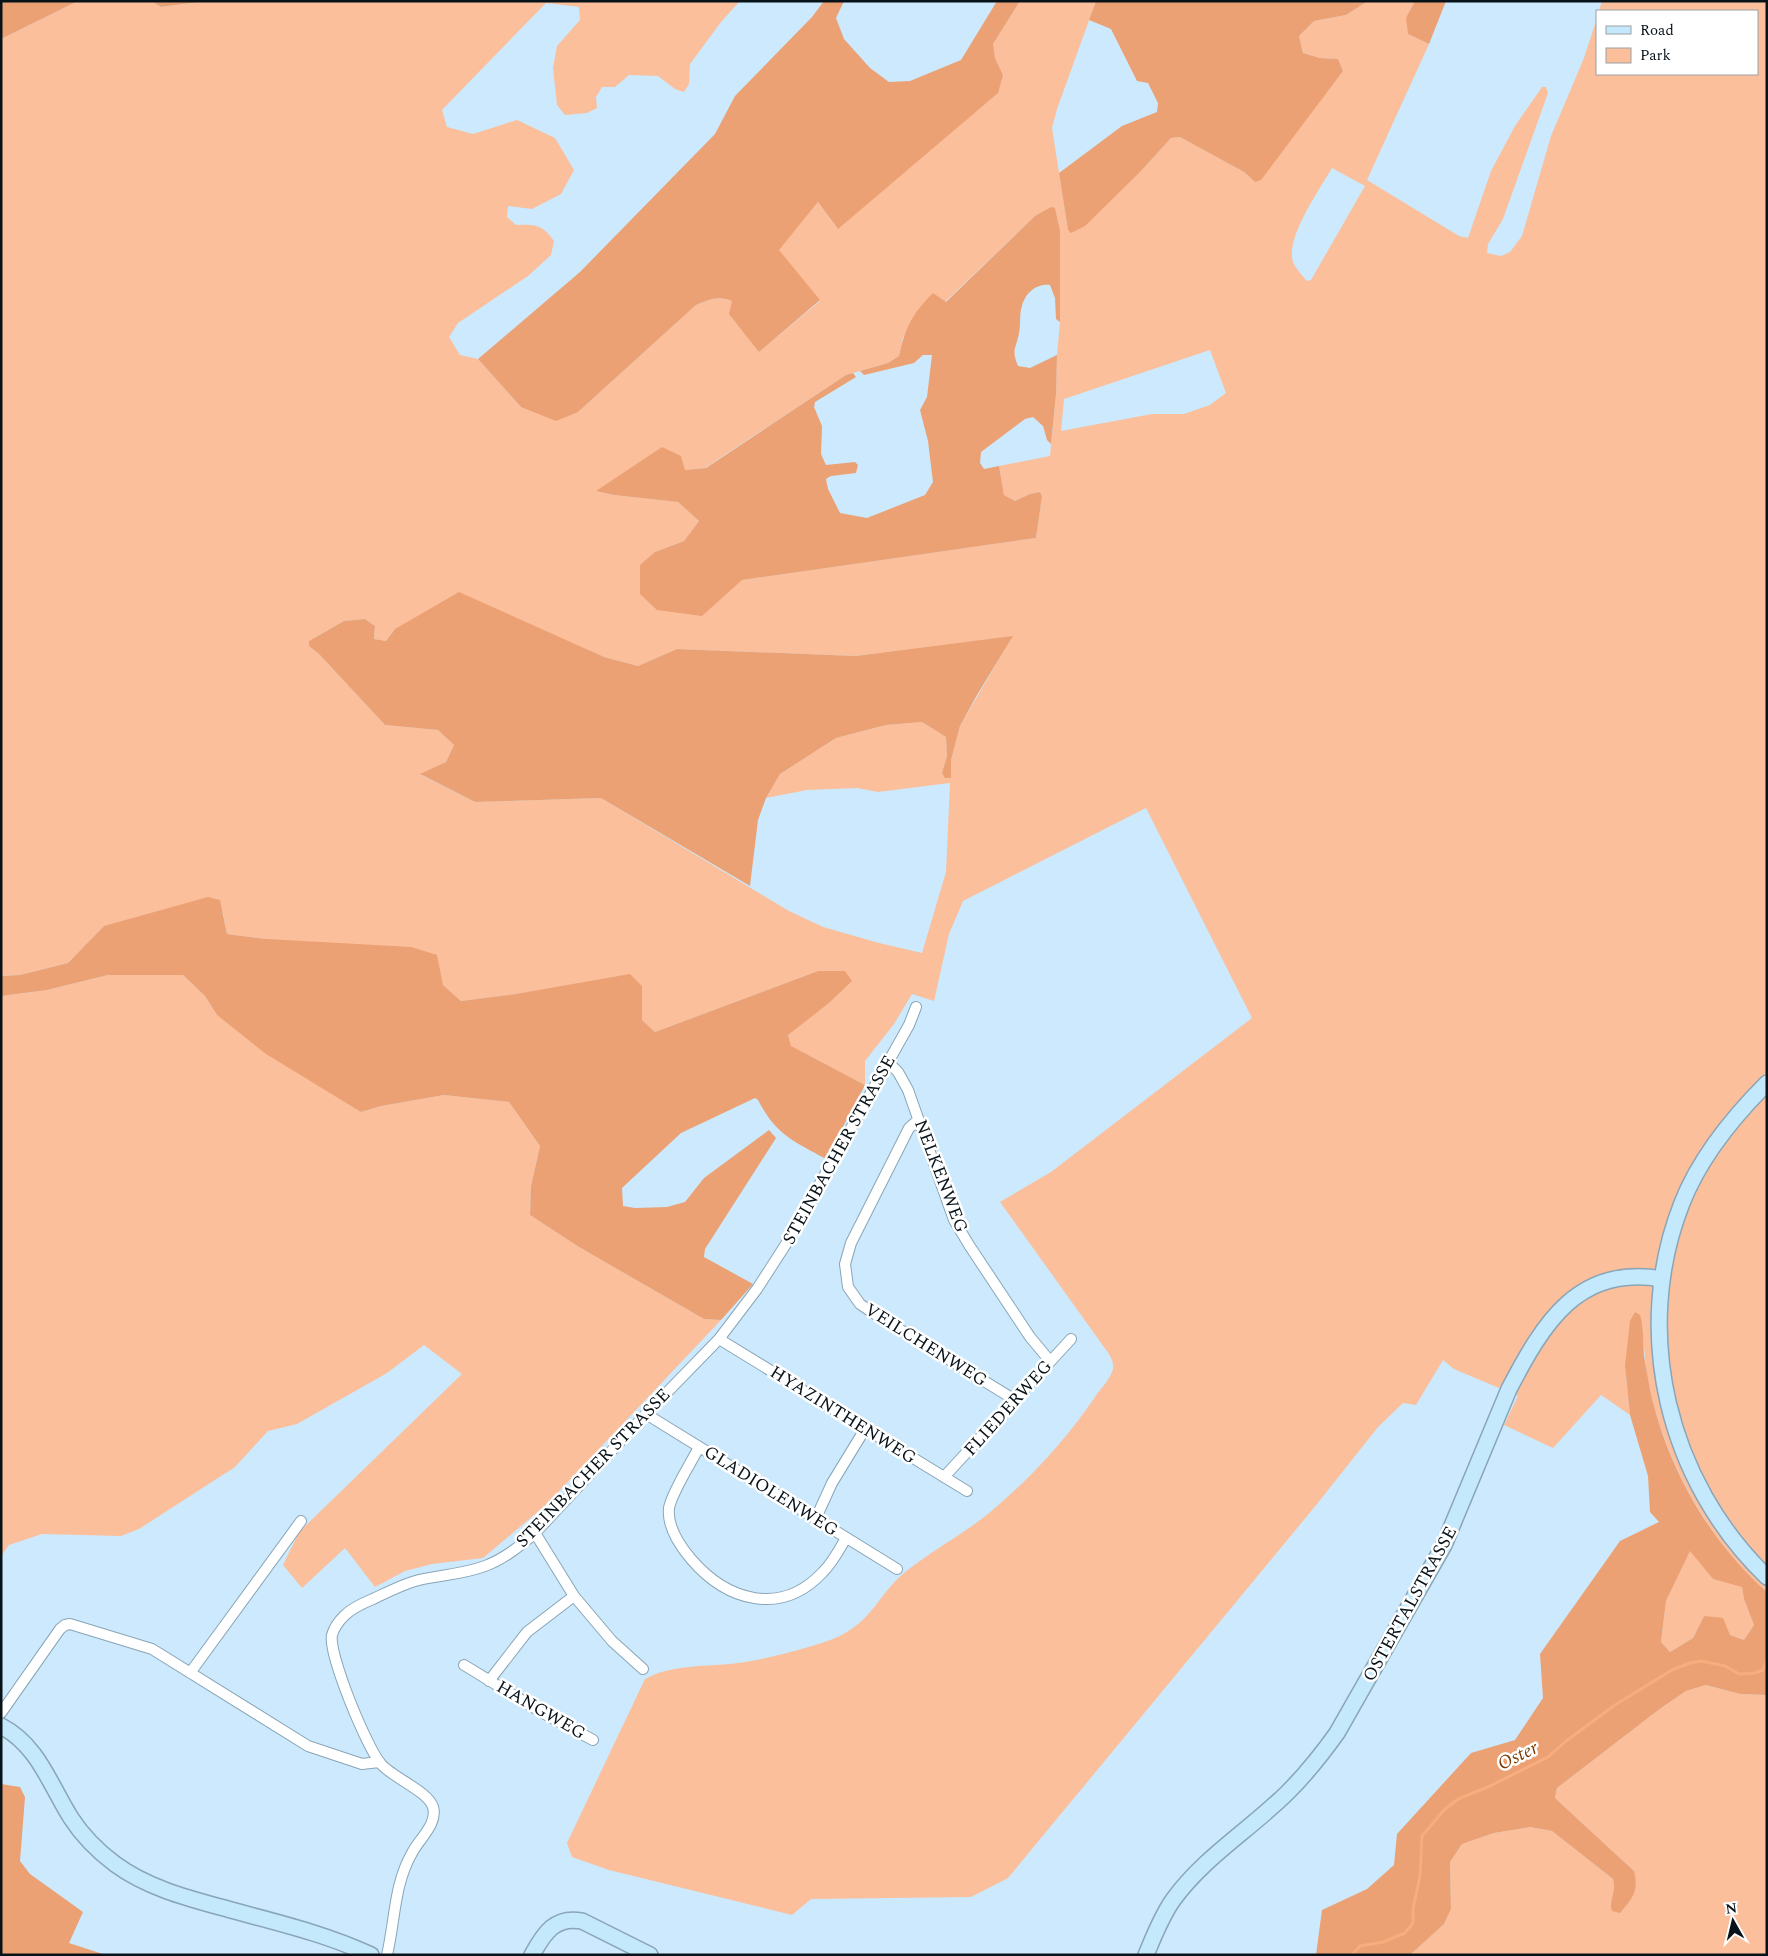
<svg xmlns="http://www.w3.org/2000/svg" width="1768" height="1956" viewBox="0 0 1768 1956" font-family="Spectral,serif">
<rect width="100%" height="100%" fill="#cce9fd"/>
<path fill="#fbbf9b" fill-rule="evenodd" d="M78 1H151L161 7 206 1H740L721 22 690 64 689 84 684 92 675 89 658 76 629 75 615 87H602L596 97 597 108 587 113 565 115 557 105 553 68 557 46 580 20 579 7 546 3 442 110 447 127 473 134 517 120 555 138 574 170 561 194 532 209 508 206 507 217 516 225C535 224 543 225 554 241L551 255 528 276 458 323 449 337 460 355 478 359 521 407 578 412 696 305C709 300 720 295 733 301L759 352 820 301 778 250 818 202 837 228 1003 75 995 58 993 44 1020 1H1096L1057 109 1052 128 1068 230 1141 171 1171 138 1180 137 1244 172 1255 182 1343 71 1338 59 1320 58 1303 53 1299 36 1314 21 1346 15 1368 1H1415L1407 18 1408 34 1429 44 1367 180 1459 236 1468 238 1491 171 1515 126 1542 87H1546L1548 93 1503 219 1488 244 1487 253 1501 256 1510 252 1522 236 1551 136 1584 58 1597 18V74H1757V11H1599L1602 1H1767V1592C1708 1540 1668 1466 1650 1391 1645 1368 1644 1345 1642 1323L1625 1366 1630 1415 1601 1395 1553 1448 1504 1425 1518 1396 1454 1369 1443 1360 1416 1405 1403 1403 1378 1427 1317 1504 1008 1878 971 1897 811 1899 792 1915 609 1870 572 1857 567 1843 645 1679C672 1664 707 1667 738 1663 763 1660 809 1648 833 1639 872 1623 876 1597 904 1573 931 1551 962 1535 988 1514 1029 1480 1065 1441 1095 1397 1100 1389 1109 1381 1112 1372 1115 1366 1112 1359 1109 1354L1000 1202 1051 1172 1252 1018 1146 808 963 901 949 934 934 1001 912 994 894 1024 865 1061V1085L790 1046 788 1034 829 1003 851 981 845 971H818L655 1032 642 1020V986L516 994 461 1001 443 985 267 939 227 934 223 912 104 926 68 963 20 975 1 976V39ZM1332 168 1365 186 1311 280 1307 281C1302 275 1296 269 1293 262 1285 238 1320 189 1332 168ZM1055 208 1060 230V322L1057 355 1056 395 1050 456 999 466 1004 495 1015 501 1030 494 1040 492 1042 496 1036 538 742 580 655 552 684 541 699 521 678 502 614 495 596 491 685 470 705 468 846 375 888 363 899 356 903 337 933 294 945 302 1035 216ZM1210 350 1226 393 1210 405 1184 414H1152L1061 431 1064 399ZM365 619 375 626 374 639 386 641 395 629 604 657 638 666 677 649 856 656 1012 637 960 726 951 760 950 778 942 773 947 756 946 737 922 722 886 725 836 738 780 774 766 798 807 790 857 788 878 792 950 783 946 872 922 953 879 943 823 927 789 911 601 798 475 802 421 775 446 762 454 745 438 730 385 725 319 654 309 646V641L344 621Z
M108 975H183L205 996 217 1015 361 1112 381 1106 444 1095 509 1102 540 1146 531 1186 530 1215 579 1247 704 1319 721 1320 547 1504 483 1558 432 1564 405 1571 375 1587 345 1548 302 1588 283 1565 299 1532 462 1374 424 1345 387 1373 297 1424 268 1431 235 1467 139 1529 121 1536 42 1534 9 1545 1 1556V996L47 990Z
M1690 1550 1713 1579 1742 1586 1744 1599 1754 1625 1744 1640 1730 1635 1704 1616 1693 1638 1670 1652 1661 1642 1666 1601Z
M1706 1685 1740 1694 1767 1695V1955H1410L1444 1924 1451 1909 1450 1862 1462 1844 1494 1833 1530 1827 1552 1831 1613 1879 1616 1889 1610 1905 1634 1871 1555 1798 1557 1788 1661 1708 1686 1691Z"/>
<path fill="#eba173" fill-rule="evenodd" d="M1 1H78L1 39Z
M151 1H206L161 7Z
M824 1H844L836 18 844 39 870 68 889 82 910 81 961 60 997 1H1020L993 44 995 58 1003 75 998 93 838 229 818 202 779 250 820 300 759 352 729 314 732 301C720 295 708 300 696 305L578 412 556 421 521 407 478 359 580 272 715 134 735 96 812 17Z
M1096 1H1368L1346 15 1314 21 1299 36 1303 53 1320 58 1338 59 1343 71 1261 180 1255 182 1244 172 1180 137 1171 138 1141 171 1085 226 1071 233 1068 230 1059 173 1122 126 1157 112 1158 103 1148 83 1137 81 1111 29 1089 20Z
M1415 1H1446L1429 44 1408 34 1406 18Z
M1051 207 1055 208 1060 230V322L1056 319 1055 298 1050 285C1037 283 1025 293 1022 306 1019 314 1021 324 1019 333 1016 350 1011 348 1018 366L1030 368 1057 355 1056 395 1051 444 1047 440 1043 426 1033 417 1025 419 981 452 980 463 984 469 999 466 1004 495 1015 501 1030 494 1040 492 1042 496 1036 538 742 580 702 616 657 610 640 594V565L655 552 684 541 699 521 678 502 614 495 596 491 662 447 681 456 685 470 706 468 846 375 853 373 856 377 815 402 814 407 822 426 821 454 826 465 855 462 858 465 856 473 831 476 826 479 828 489 840 513 867 518 925 495 933 482 928 441 920 410 927 397 932 355H923L914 363 864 375 860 371 888 363 899 356C905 328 912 314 933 293L946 302 1035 216Z
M459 592 604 657 638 666 677 649 856 656 1013 636 977 695 960 726 951 760V778H945L942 773 947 756 946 737 922 722 886 725 836 738 780 774 766 798 758 820 750 886 601 798 475 802 420 774 446 762 454 745 438 730 385 725 319 654 309 646V641L344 621 365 619 375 626 374 639 386 641 395 629Z
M208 897 220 900 227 934 267 939 411 947 437 955 443 985 461 1001 516 994 630 974 642 986V1020L655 1032 818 971H845L852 981 829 1003 788 1035 791 1046 865 1085 826 1159C793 1141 776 1135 758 1100L755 1098 681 1133 622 1188 623 1206 635 1208 667 1207 685 1202 704 1178 769 1130 776 1138 705 1249 704 1257 753 1284 721 1320 704 1319 579 1247 530 1215 531 1186 540 1146 509 1102 444 1095 381 1106 361 1112 266 1054 217 1015 205 996 183 975H108L47 990 1 996V976L20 975 68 963 104 926Z
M1635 1312 1640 1315C1644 1328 1643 1342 1644 1356 1646 1367 1648 1379 1650 1390 1667 1466 1708 1540 1767 1592V1695L1740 1694 1706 1685 1686 1691 1661 1708 1557 1788 1555 1798 1634 1871C1639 1891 1633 1898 1620 1913L1612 1911C1608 1900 1617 1894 1613 1879L1552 1831 1530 1827 1494 1833 1462 1844 1450 1862 1451 1909 1444 1924 1410 1955H1316L1322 1910 1367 1889 1394 1865 1397 1834 1471 1753 1515 1740 1543 1698 1540 1654 1620 1541 1659 1522 1650 1512 1648 1476 1630 1415 1625 1366 1630 1321ZM1690 1551 1713 1579 1742 1587 1744 1599 1754 1625 1744 1640 1730 1635 1723 1618 1704 1616 1693 1638 1670 1652 1661 1642 1666 1601Z
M1 1784 20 1787 25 1797 20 1861 30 1874 83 1912 69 1943 106 1955H1Z"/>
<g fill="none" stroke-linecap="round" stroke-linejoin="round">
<path stroke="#f8ad7e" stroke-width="3" d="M1352 1955 1360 1946 1383 1942 1405 1933 1413 1923V1909L1420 1876 1422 1836 1444 1810 1458 1799 1488 1787 1548 1757 1566 1741 1615 1705 1672 1670 1690 1663 1701 1661 1725 1666 1739 1674 1755 1673 1763 1670 1767 1661"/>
<g stroke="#89a5b7" stroke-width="12">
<path id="minor" d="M888 1062 898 1072 908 1090 954 1220 969 1245 1030 1337 1050 1361
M918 1120 909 1128 851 1243 845 1264 848 1287 860 1304 873 1313 1015 1400
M719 1339 967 1491
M646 1414 897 1569
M699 1447C691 1463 672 1492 669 1508 667 1527 680 1546 691 1559 727 1601 781 1617 823 1572 833 1562 839 1550 846 1538
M944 1477 1071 1339
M816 1518 832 1483 865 1429
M535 1533 574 1596 612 1641 643 1669
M464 1665 541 1712 593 1740
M190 1673 301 1521
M489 1681 527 1632 574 1596
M1 1713 60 1629 65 1625 70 1624 152 1649 308 1746 362 1764 379 1762
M387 1955C395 1921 394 1884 412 1853 419 1839 438 1824 433 1807 428 1791 393 1778 381 1764 367 1748 328 1654 332 1635 334 1628 339 1621 344 1616 352 1608 363 1603 373 1599 388 1592 403 1584 419 1580 441 1575 464 1574 485 1566 504 1559 520 1546 535 1533L646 1414 719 1339 757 1289 786 1244 909 1025 916 1007"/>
</g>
<g stroke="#89a5b7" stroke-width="18">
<path id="secondary" d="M1767 1083C1732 1118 1700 1157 1682 1203 1631 1332 1668 1482 1767 1577
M1 1726C38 1745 50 1785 71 1818 82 1835 99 1852 115 1864 149 1889 191 1899 231 1910 279 1923 326 1934 371 1955
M532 1955C544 1933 555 1916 582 1921L650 1955
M1146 1955C1154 1936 1161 1917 1173 1900 1204 1857 1251 1829 1288 1792 1306 1774 1322 1754 1337 1733L1444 1545 1509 1389C1543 1324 1578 1264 1662 1279"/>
</g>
<use href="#minor" stroke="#fff" stroke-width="10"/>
<use href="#secondary" stroke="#c4e9fd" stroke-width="15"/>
</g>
<g text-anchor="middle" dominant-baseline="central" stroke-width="5" stroke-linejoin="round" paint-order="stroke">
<g font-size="18" fill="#081219" stroke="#fff">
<text transform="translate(839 1150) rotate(-61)">STEINBACHER STRASSE</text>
<text transform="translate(941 1176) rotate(69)">NELKENWEG</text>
<text transform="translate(926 1345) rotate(32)">VEILCHENWEG</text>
<text transform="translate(1008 1408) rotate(-48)">FLIEDERWEG</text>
<text transform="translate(843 1415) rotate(32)">HYAZINTHENWEG</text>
<text transform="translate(593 1468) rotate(-46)">STEINBACHER STRASSE</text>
<text transform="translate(771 1491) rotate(32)">GLADIOLENWEG</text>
<text transform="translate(1410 1604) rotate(-61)">OSTERTALSTRASSE</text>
<text transform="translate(541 1710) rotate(30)">HANGWEG</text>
</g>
<g font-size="19" font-style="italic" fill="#7c3a00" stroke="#fff">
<text transform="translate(1518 1756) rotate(-26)">Oster</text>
</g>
</g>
<rect width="1768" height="1956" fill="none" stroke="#081219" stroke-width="5"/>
<rect x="1596" y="10" width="162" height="65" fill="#ffffff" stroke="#9ca0a3"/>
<rect x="1606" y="26" width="25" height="8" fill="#c4e9fd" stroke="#9ca0a3"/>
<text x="1640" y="35" font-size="15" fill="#081219">Road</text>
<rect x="1606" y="48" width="25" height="15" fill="#fbbf9b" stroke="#9ca0a3"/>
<text x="1640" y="60" font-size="15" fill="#081219">Park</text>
<g transform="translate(1733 1921) rotate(352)" stroke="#ffffff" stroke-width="4" paint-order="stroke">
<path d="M0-4L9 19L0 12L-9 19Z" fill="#081219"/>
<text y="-8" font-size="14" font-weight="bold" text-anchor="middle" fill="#081219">N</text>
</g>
</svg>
